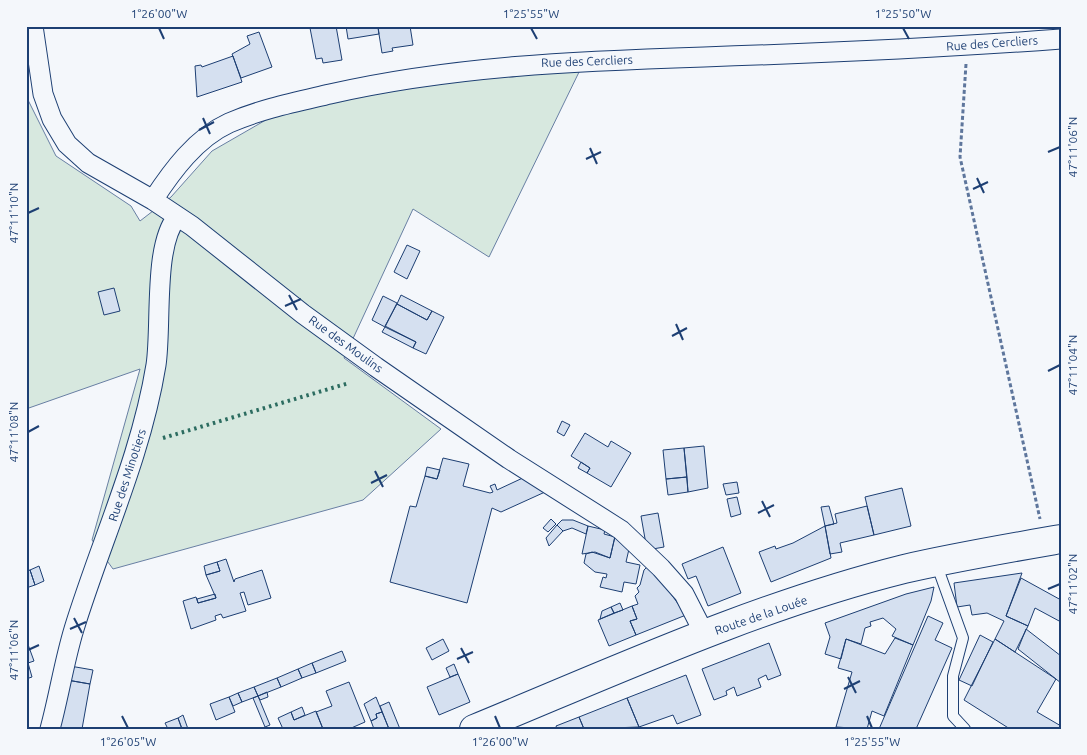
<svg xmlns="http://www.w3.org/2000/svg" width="1087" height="755" viewBox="0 0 1087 755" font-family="Ubuntu,sans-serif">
<rect width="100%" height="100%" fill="#f4f7fb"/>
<path fill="#d7e8df" stroke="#687fa3" d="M581 68 489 257 413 209 344 358 441 429 363 500 113 569 92 540 140 369 26 409V96L56 156 131 206 140 221 171 197 212 151 271 117 384 88Z"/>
<path fill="#d5e0f0" stroke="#1d3f73" d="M322 26H336L342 60 323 63 322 58 316 59 310 28Z
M346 26H378L379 34 348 39Z
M387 26H410L413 45 392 48 393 51 382 53 378 28Z
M259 32 272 67 241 78 232 54 250 44 247 36Z
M233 56 242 82 197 97 195 66 201 65 202 67Z
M407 245 420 251 407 279 394 272Z
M114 288 120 311 104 315 98 292Z
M401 295 432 311 427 320 397 304Z
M383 296 397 303 385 327 372 320Z
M397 304 427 320 432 311 444 317 426 354 413 348 416 342 385 326Z
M385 327 416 342 413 348 382 332Z
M562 421 570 425 564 436 557 432Z
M585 433 608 447 611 441 631 453 611 487 587 473 590 468 571 456Z
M704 446 708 488 688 492 684 448Z
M684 448 687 477 666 479 663 450Z
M443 458 469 464 463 486 490 493 493 492 490 486 495 484 497 490 527 476 545 492 501 512 492 508 467 603 390 582 410 506 416 507 425 476 437 479Z
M581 462 590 468 587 473 578 468Z
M427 467 440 470 437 479 425 476Z
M687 477 688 492 668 495 666 479Z
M737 482 739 493 726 495 723 484Z
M902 488 911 526 874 535 865 497Z
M737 497 741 514 731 517 727 499Z
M829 506 834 524 825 526 821 507Z
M867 506 874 535 840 543 842 552 830 554 825 526 837 523 835 514Z
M658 513 664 547 647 550 641 516Z
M551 519 556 524 548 532 543 528Z
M562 520H573L588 526 586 534 572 528 563 531 557 525Z
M557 525 563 531 549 546 546 538Z
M588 526 605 530 604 534 615 537 610 558 595 552 582 554Z
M825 526 831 558 771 582 759 552 775 546 776 549 793 543Z
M615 536 629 549 626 562 640 565 636 584 624 582 622 592 600 587 603 577 606 578 607 574 595 572 584 563 586 554 592 552 610 558Z
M723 547 741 593 708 606 696 576 688 579 682 564Z
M226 559 234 582 235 579 262 570 271 598 248 605 244 592 240 593 246 611 223 618 221 614 215 616 216 620 191 629 183 601 196 597 198 603 216 598 206 575 220 571 217 562Z
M217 562 220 571 206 575 204 566Z
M39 566 44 581 35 585 30 570Z
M647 567 669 591 686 615 636 635 630 621 637 619 632 606 638 604 635 596 639 592 637 588 640 585 644 570Z
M30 570 35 585 26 588V571Z
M1022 573 1006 616 1028 626 1015 652 995 639 1004 621 987 613 972 615 970 605 957 607 954 583Z
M1021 578 1061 600V622L1035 608 1028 626 1006 616Z
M934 587 931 601 913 645 892 636 896 629 883 618 870 622 871 626 865 628 861 644 846 639 841 659 825 654 830 637 825 623 906 594Z
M215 594 216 598 198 603 197 599Z
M620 603 623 610 614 613 611 607Z
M632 606 637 619 630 621 636 635 609 646 598 620Z
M611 607 614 613 600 619 602 611Z
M928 616 943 623 935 640 952 648 916 729H879Z
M1026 629 1061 656V683L1018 649Z
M980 635 993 642 972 686 959 680Z
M895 638 913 645 884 716 872 711 867 729 836 727 852 672 838 668 846 639 885 654Z
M26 639 34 661 28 663 32 677 26 679Z
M443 639 449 651 432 660 426 648Z
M995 639 1056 679 1037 712 1061 726V729H1010L964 700Z
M769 643 781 675 768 680 766 675 758 679 761 687 737 696 734 687 726 691 727 695 714 700 702 669Z
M342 651 346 661 316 673 312 663Z
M312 663 316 673 302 678 298 669Z
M454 664 458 674 450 677 446 668Z
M70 666 93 670 90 684 67 680Z
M298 669 302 678 281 687 277 678Z
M458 674 470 702 439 715 427 687Z
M686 675 701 715 677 724 673 715 639 727 627 698Z
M277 678 281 687 258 696 254 687Z
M67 680 90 684 82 729H58Z
M349 682 365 722 349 729H323L316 712 332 706 326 691Z
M254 687 258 696 242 702 238 693Z
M267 692 268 697 260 700 258 696Z
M238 693 242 702 233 706 229 697Z
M258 696 270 725 265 727 253 698Z
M229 697 235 712 216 720 210 704Z
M376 697 382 712 376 714 377 718 371 721 364 704Z
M627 698 639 727 584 729 579 717Z
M389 702 400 729H389L380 706Z
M302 707 305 715 294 720 291 712Z
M316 711 323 729H283L278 718 291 712 294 720Z
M382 712 389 729H374L371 721 377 718 376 714Z
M183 715 188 729H182L178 718Z
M579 717 584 729H557L556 726Z
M178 718 182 729H168L165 723Z"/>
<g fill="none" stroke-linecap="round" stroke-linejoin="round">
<g stroke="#1d3f73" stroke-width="12">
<path id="service" d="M936 563 963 638 953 676V716L965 729"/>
</g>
<g stroke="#1d3f73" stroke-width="21">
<path id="minor" d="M33 26 43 94 52 119 67 144 88 163 153 200 192 226 303 314 376 367 509 459 621 530 661 568 684 594 705 635
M153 200C172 171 196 138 229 123 261 109 296 102 330 94 453 66 578 61 704 57 823 53 942 48 1061 39
M50 729C59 696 64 662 74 629 101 541 141 457 156 365 162 325 153 246 177 217"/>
</g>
<g stroke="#1d3f73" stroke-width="30">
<path id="secondary" d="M474 729C615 671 756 606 904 569 956 557 1009 548 1061 539"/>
</g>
<path stroke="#5e769c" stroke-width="3" stroke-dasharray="4 2.5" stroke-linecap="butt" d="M966 64 960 157 1040 519"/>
<use href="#service" stroke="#f4f7fb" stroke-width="10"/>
<use href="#minor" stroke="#f4f7fb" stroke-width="19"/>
<use href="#secondary" stroke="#f4f7fb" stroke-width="28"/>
<path stroke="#2c6c60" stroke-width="4" stroke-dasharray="2.5 4" stroke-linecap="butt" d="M163 438 349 383"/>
</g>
<path fill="none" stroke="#1d3f73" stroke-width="2" d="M159 28 164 39M531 28 537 39M903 28 909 39M203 118 210 134M199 130 214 122M590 148 597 164M1048 152 1060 147M586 159 601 152M977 178 984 193M973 189 988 182M28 213 39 208M289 295 297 310M285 306 301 299M676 324 683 340M672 336 687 328M1048 371 1060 365M28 432 39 426M375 471 383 487M371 483 387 475M762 501 770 517M758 513 774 505M1048 589 1060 584M74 618 82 633M70 629 86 622M461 648 469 663M28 650 39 645M457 659 473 652M848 677 856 693M844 689 860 681M122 716 128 728M495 716 500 728M867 716 872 728"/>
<g text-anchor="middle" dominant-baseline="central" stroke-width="4" stroke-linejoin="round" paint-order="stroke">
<g font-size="12" fill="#1d3f73" stroke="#f4f7fb">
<text transform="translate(992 43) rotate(-4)">Rue des Cercliers</text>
<text transform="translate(587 61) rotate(-2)">Rue des Cercliers</text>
<text transform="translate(346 344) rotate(36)">Rue des Moulins</text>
<text transform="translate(127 475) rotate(-72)">Rue des Minotiers</text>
<text transform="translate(761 615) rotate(-19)">Route de la Louée</text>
</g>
</g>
<rect width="1087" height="755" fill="none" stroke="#f4f7fb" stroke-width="55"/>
<rect x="28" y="28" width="1032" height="700" fill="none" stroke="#1d3f73" stroke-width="2"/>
<g font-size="12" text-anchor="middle" fill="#1d3f73">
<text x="159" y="18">1°26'00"W</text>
<text x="531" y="18">1°25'55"W</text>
<text x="903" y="18">1°25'50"W</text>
<text transform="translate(1073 147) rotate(-90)" y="4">47°11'06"N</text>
<text transform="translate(14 213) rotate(-90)" y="4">47°11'10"N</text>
<text transform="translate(1073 365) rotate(-90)" y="4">47°11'04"N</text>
<text transform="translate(14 432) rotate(-90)" y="4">47°11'08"N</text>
<text transform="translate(1073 584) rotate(-90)" y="4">47°11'02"N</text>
<text transform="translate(14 650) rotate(-90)" y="4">47°11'06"N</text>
<text x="128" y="746">1°26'05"W</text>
<text x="500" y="746">1°26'00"W</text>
<text x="872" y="746">1°25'55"W</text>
</g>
</svg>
